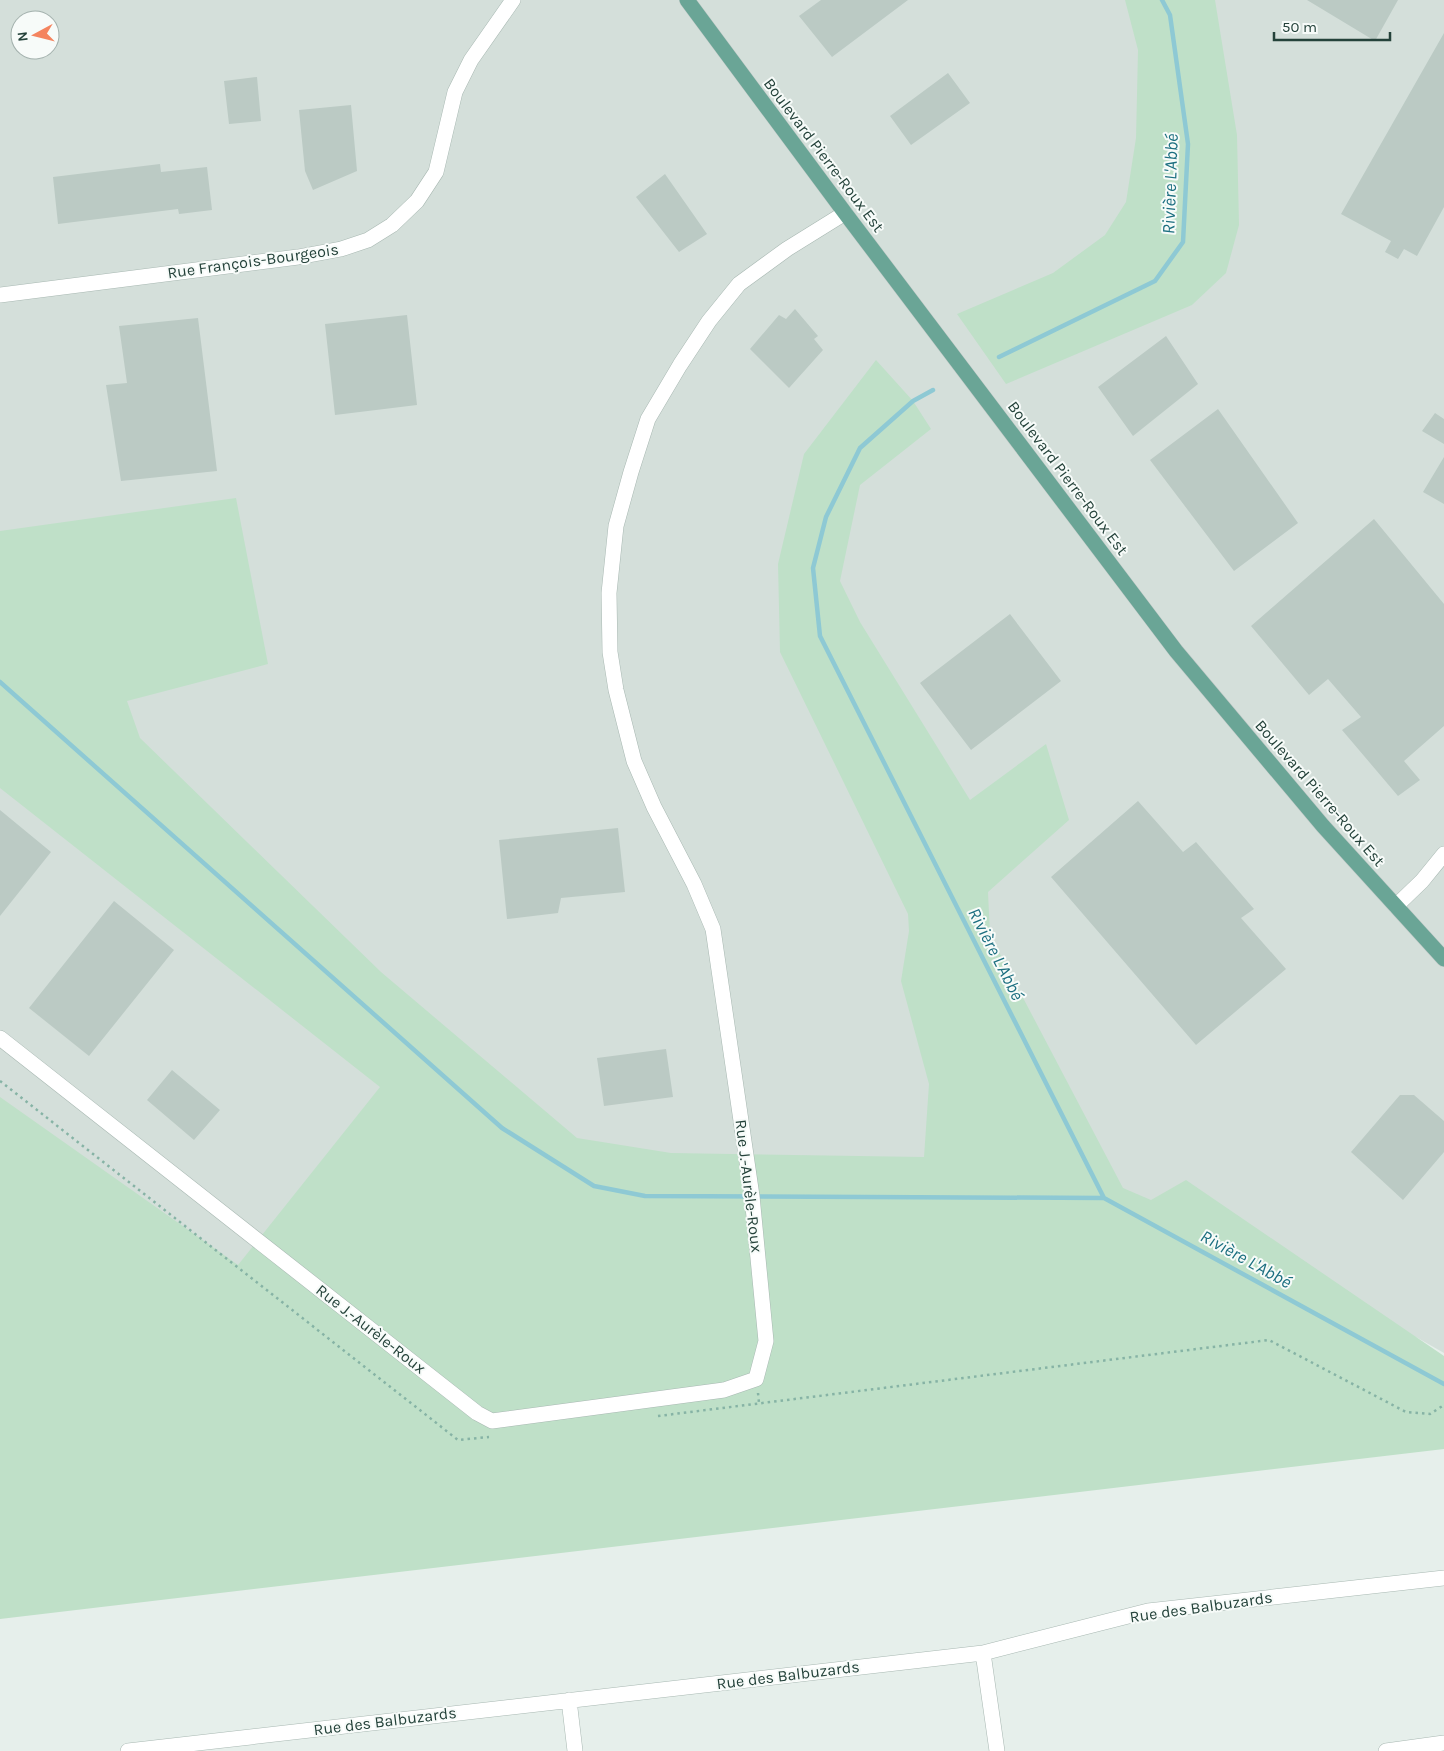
<svg xmlns="http://www.w3.org/2000/svg" width="1444" height="1751" viewBox="0 0 1444 1751" font-family="Karla,sans-serif">
<rect width="100%" height="100%" fill="#e6efeb"/>
<path fill="#d4dfda" fill-rule="evenodd" d="M0 0H1444V1353L1416 1337 0 1510ZM20 20H50V50H20Z"/>
<path fill="#bfe0c8" d="M1125 0H1215L1237 135 1239 225 1226 273 1192 305 1006 384 957 314 1053 273 1105 235 1126 202 1136 138 1138 50Z
M876 360 913 401 931 429 860 485 840 581 860 622 970 800 1046 744 1069 820 988 892 990 935 1123 1188 1151 1200 1186 1180 1444 1356V1449L0 1619V1097L238 1265 380 1087 0 788V531L236 498 268 664 127 701 140 738 381 972 577 1138 671 1153 924 1157 929 1084 901 981 909 931 908 914 780 652 778 564 804 454Z"/>
<g fill="none" stroke-linecap="round" stroke-linejoin="round">
<path stroke="#8ec9d4" stroke-width="4.5" d="M999 357 1155 281 1183 242 1188 144 1170 15 1162 0
M933 390 913 401 860 448 826 517 813 568 820 636 1104 1198 1444 1384
M0 682 502 1128 594 1186 645 1196 1104 1198"/>
</g>
<path fill="#bbcac4" d="M821 0H908L832 57 799 16Z
M1307 0H1398L1375 41Z
M1444 33V207L1417 256 1404 249 1398 259 1385 252 1391 241 1341 214Z
M948 73 970 103 911 145 890 116Z
M257 77 261 121 229 124 224 81Z
M351 105 357 171 313 190 305 171 299 110Z
M160 164 161 172 207 167 212 210 179 214 178 209 58 224 53 177Z
M665 174 707 234 679 252 636 197Z
M795 309 818 336 814 339 823 350 789 388 750 349 779 315 786 319Z
M407 315 417 405 335 415 325 324Z
M198 318 217 471 121 481 106 385 127 383 119 326Z
M1166 336 1198 384 1133 436 1098 387Z
M1218 409 1298 523 1234 571 1150 460Z
M1435 413 1444 419V444L1422 431Z
M1444 457V504L1423 492Z
M1374 519 1444 604V726L1404 761 1420 780 1398 796 1342 730 1361 717 1328 679 1309 695 1251 626Z
M1010 614 1061 681 971 750 920 683Z
M1138 801 1183 852 1196 842 1254 909 1241 918 1286 969 1196 1045 1051 877Z
M0 810 51 852 0 916Z
M618 828 625 892 561 898 558 913 507 919 499 840Z
M114 901 174 950 89 1056 29 1008Z
M666 1049 673 1097 604 1106 597 1058Z
M172 1070 220 1110 194 1140 147 1100Z
M1400 1095H1414L1444 1121V1152L1403 1200 1351 1152Z"/>
<g fill="none" stroke-linecap="round" stroke-linejoin="round">
<g stroke="#a8b8b2" stroke-width="16">
<path id="minor" d="M0 295 298 257 341 249 368 240 392 225 417 201 436 172 455 92 471 60 513 0
M1396 906 1422 881 1444 854
M0 1038 477 1413 492 1421 724 1390 756 1379 766 1341 752 1196 713 929 694 884 654 807 634 761 616 690 610 652 609 593 616 526 631 472 648 419 680 365 709 321 739 284 787 249 845 213
M983 1653 997 1751
M569 1700 575 1751
M128 1751 983 1653 1148 1611 1444 1578
M1386 1751 1444 1743"/>
</g>
<g stroke="#c2cac8" stroke-width="16">
<path id="major" d="M687 0 845 213 1176 651 1323 826 1444 959"/>
</g>
<path stroke="#86b3a5" stroke-width="2.5" stroke-dasharray="2.5 4" stroke-linecap="butt" d="M0 1081 458 1440 489 1437
M758 1393 759 1403
M658 1416 1269 1340 1406 1412 1430 1414 1444 1405"/>
<use href="#minor" stroke="#fff" stroke-width="15"/>
<use href="#major" stroke="#6aa596" stroke-width="15"/>
</g>
<g text-anchor="middle" dominant-baseline="central" stroke-width="4" stroke-linejoin="round" paint-order="stroke">
<g font-size="16" fill="#24423a" stroke="#f7fbf9">
<text transform="translate(824 155) rotate(53)">Boulevard Pierre-Roux Est</text>
<text transform="translate(253 261) rotate(-8)">Rue François-Bourgeois</text>
<text transform="translate(1068 478) rotate(53)">Boulevard Pierre-Roux Est</text>
<text transform="translate(1320 793) rotate(49)">Boulevard Pierre-Roux Est</text>
<text transform="translate(749 1186) rotate(83)">Rue J.-Aurèle-Roux</text>
<text transform="translate(371 1329) rotate(38)">Rue J.-Aurèle-Roux</text>
<text transform="translate(1201 1607) rotate(-8)">Rue des Balbuzards</text>
<text transform="translate(788 1675) rotate(-7)">Rue des Balbuzards</text>
<text transform="translate(385 1721) rotate(-7)">Rue des Balbuzards</text>
</g>
<g font-size="18" font-style="italic" fill="#1c6f80" stroke="#f7fbf9">
<text transform="translate(1170 184) rotate(-88)">Rivière L'Abbé</text>
<text transform="translate(996 954) rotate(63)">Rivière L'Abbé</text>
<text transform="translate(1246 1259) rotate(29)">Rivière L'Abbé</text>
</g>
</g>
<g transform="translate(35 35) rotate(263)"><circle r="24" fill="#f7fbf9" stroke="#a3b1ad"/>
<path d="M0-4L9 19L0 12L-9 19Z" fill="#f4845f"/>
<text y="-8" font-size="14" font-weight="bold" text-anchor="middle" fill="#24423a">N</text>
</g>
<path d="M1274 32v8h116v-8" fill="none" stroke="#24423a" stroke-width="2.5"/>
<text x="1282" y="32" font-size="15" fill="#24423a" stroke="#f7fbf9" stroke-width="4" paint-order="stroke">50 m</text>
</svg>
